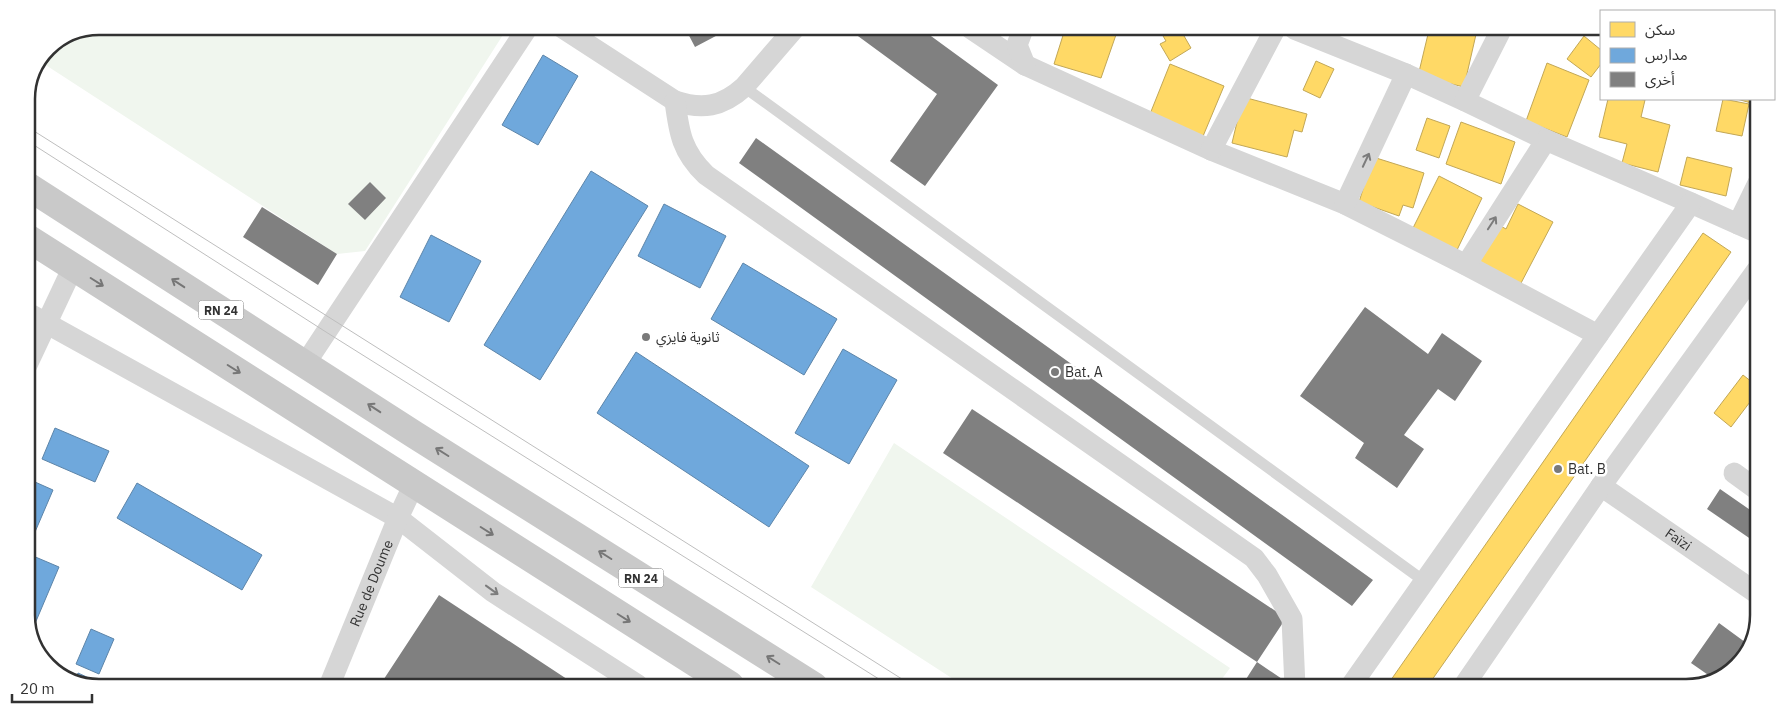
<svg xmlns="http://www.w3.org/2000/svg" width="1785" height="714" viewBox="0 0 1785 714" font-family="'IBM Plex Sans','Noto Sans Arabic',sans-serif">
<rect width="100%" height="100%" fill="#fff"/>
<path fill="#f0f6ee" d="M99 26 508 27 365 251 337 254 41 62 48 47Z
M894 443 1230 668 1216 687 964 686 811 587Z"/>
<path fill="#ffd966" stroke="#c2a756" d="M1065 29H1118L1101 78 1054 64Z
M1159 29H1180L1191 48 1170 61 1160 44 1166 41Z
M1429 30H1477L1464 87 1418 76Z
M1584 36 1601 50V64L1591 77 1567 59Z
M1316 61 1334 69 1320 98 1303 90Z
M1547 63 1589 80 1567 137 1526 121Z
M1170 64 1224 86 1201 141 1148 119Z
M1243 97 1307 114 1302 132 1294 130 1287 157 1232 143Z
M1608 99H1639L1645 100 1641 117 1670 125 1658 172 1622 163 1627 144 1599 137Z
M1723 99 1749 104 1742 136 1716 131Z
M1737 99H1759L1758 105Z
M1427 118 1450 126 1439 158 1416 150Z
M1461 122 1515 142 1501 184 1446 164Z
M1373 157 1424 173 1413 208 1403 205 1399 216 1359 202Z
M1687 157 1732 168 1726 196 1680 185Z
M1439 176 1482 198 1457 250 1413 228Z
M1518 204 1553 222 1520 285 1477 263 1497 224 1506 229Z
M1758 207V226L1749 221Z
M1703 233 1731 252 1427 687H1386Z
M1743 375 1757 386 1756 394 1731 427 1714 413Z"/>
<path fill="#6fa8dc" stroke="#5d85a9" d="M543 55 578 76 538 145 502 125Z
M591 171 648 206 540 380 484 345Z
M664 204 726 236 700 288 638 256Z
M431 235 481 261 449 322 400 297Z
M743 263 837 319 804 375 711 319Z
M843 349 897 380 849 464 795 433Z
M636 352 809 466 769 527 597 413Z
M55 428 109 451 95 482 42 459Z
M26 478 53 490 29 546 26 544Z
M137 483 262 555 242 590 117 518Z
M26 553 59 567 31 633 26 620Z
M91 629 114 639 99 674 76 664Z
M78 673 102 684H76L74 683Z"/>
<path fill="#808080" d="M685 28H731L695 47Z
M847 28H920L998 85 925 186 890 161 937 94Z
M756 138 1373 580 1352 606 739 163Z
M370 182 386 198 365 220 348 204Z
M262 207 337 254 318 285 243 237Z
M1365 307 1428 354 1442 333 1482 361 1455 401 1438 389 1404 435 1424 449 1397 488 1355 458 1364 443 1300 396Z
M972 409 1286 618 1257 662 943 453Z
M1720 489 1756 514 1755 542 1707 509Z
M439 595 576 685H380Z
M1719 623 1749 645 1726 675 1714 679 1691 663Z
M1257 662 1288 683 1286 687H1241Z"/>
<g fill="none" stroke-linecap="round" stroke-linejoin="round">
<path stroke="#d6d6d6" stroke-width="11" d="M744 87 1424 581"/>
<g stroke="#d6d6d6" stroke-width="21">
<path d="M561 27 675 101C702 110 722 107 744 87L795 28"/>
<path d="M970 28 1025 65 1211 150 1345 204 1466 265 1598 335"/>
<path d="M1023 29 1017 45 1025 65"/>
<path d="M1294 29 1406 74 1465 101 1546 140 1691 203 1758 233"/>
<path d="M675 101C679 133 682 152 706 175L1254 558 1267 575 1292 619 1295 687"/>
<path d="M1465 101 1501 30"/>
<path d="M1211 150 1275 29"/>
<path d="M1345 204 1406 74"/>
<path d="M1738 224 1758 183"/>
<path d="M1466 265 1546 140"/>
<path d="M26 312 398 518 493 592 638 685"/>
<path d="M305 364 528 27"/>
<path d="M26 367 73 267"/>
<path d="M1734 473 1756 489"/>
<path id="s1" d="M1601 486 1755 592"/>
<path id="s2" d="M330 684 398 518 414 484"/>
<path d="M1350 687 1691 203"/>
<path d="M1463 687 1601 486 1757 270"/>
</g>
<path stroke="#c9c9c9" stroke-width="28" d="M26 185 415 435 814 686
M26 237 730 685"/>
<path stroke="#bebebe" stroke-width="1" d="M26 126 913 686
M26 140 326 332 890 686"/>
</g>
<defs><path id="oneway-shaft" d="M-6 0H5M1.5-3L5.5 0L1.5 3" fill="none" stroke-width="1.6" stroke-linecap="round" stroke-linejoin="round" transform="scale(1.25)"/></defs>
<g stroke="#7c7c7c">
<use href="#oneway-shaft" transform="translate(1366 160) rotate(-65)"/>
<use href="#oneway-shaft" transform="translate(1492 223) rotate(-57)"/>
<use href="#oneway-shaft" transform="translate(492 590) rotate(36)"/>
</g>
<g stroke="#767676">
<use href="#oneway-shaft" transform="translate(97 282) rotate(32)"/>
<use href="#oneway-shaft" transform="translate(178 283) rotate(-147)"/>
<use href="#oneway-shaft" transform="translate(234 369) rotate(32)"/>
<use href="#oneway-shaft" transform="translate(374 408) rotate(-147)"/>
<use href="#oneway-shaft" transform="translate(442 452) rotate(-148)"/>
<use href="#oneway-shaft" transform="translate(487 531) rotate(32)"/>
<use href="#oneway-shaft" transform="translate(605 555) rotate(-148)"/>
<use href="#oneway-shaft" transform="translate(624 618) rotate(32)"/>
<use href="#oneway-shaft" transform="translate(773 660) rotate(-148)"/>
</g>
<g fill="#7a7a7a" stroke="#fff" stroke-width="2">
<circle cx="646" cy="337" r="5"/>
<circle cx="1055" cy="372" r="5"/>
<circle cx="1558" cy="469" r="5"/>
</g>
<g text-anchor="middle" dominant-baseline="central" stroke-width="5" stroke-linejoin="round" paint-order="stroke">
<g fill="#fff" stroke="#707070" stroke-width="1">
<rect x="198.5" y="300.5" width="45" height="19" rx="4"/>
<rect x="618.5" y="568.5" width="45" height="19" rx="4"/>
</g>
<g font-size="12" font-weight="bold" fill="#323232">
<text x="221" y="310">RN 24</text>
<text x="641" y="578">RN 24</text>
</g>
<g font-size="14" fill="#323232" stroke="#fff" text-anchor="start">
<text x="656" y="337">ثانوية فايزي</text>
<text x="1065" y="372">Bat. A</text>
<text x="1568" y="469">Bat. B</text>
</g>
<g font-size="14" fill="#323232" stroke="#fff">
<text stroke="none"><textPath href="#s1" startOffset="94">Faïzi</textPath></text>
<text stroke="none"><textPath href="#s2" startOffset="109">Rue de Doume</textPath></text>
</g>
</g>
<path d="M0 0H1785V714H0ZM99 35H1686A64 64 0 0 1 1750 99V615A64 64 0 0 1 1686 679H99A64 64 0 0 1 35 615V99A64 64 0 0 1 99 35Z" fill="#fff" fill-rule="evenodd"/>
<path fill="none" stroke="#323232" stroke-width="2.5" d="M99 35H1686A64 64 0 0 1 1750 99V615A64 64 0 0 1 1686 679H99A64 64 0 0 1 35 615V99A64 64 0 0 1 99 35Z"/>
<rect x="1600" y="10" width="175" height="90" fill="#ffffff" stroke="#adadad"/>
<rect x="1610" y="22" width="25" height="15" fill="#ffd966" stroke="#adadad"/>
<text x="1645" y="35" font-size="15" fill="#323232">سكن</text>
<rect x="1610" y="48" width="25" height="15" fill="#6fa8dc" stroke="#adadad"/>
<text x="1645" y="60" font-size="15" fill="#323232">مدارس</text>
<rect x="1610" y="72" width="25" height="15" fill="#808080" stroke="#adadad"/>
<text x="1645" y="85" font-size="15" fill="#323232">أخرى</text>
<path d="M12 694v8h80v-8" fill="none" stroke="#323232" stroke-width="2.5"/>
<text x="20" y="694" font-size="15" fill="#323232" stroke="#ffffff" stroke-width="4" paint-order="stroke">20 m</text>
</svg>
